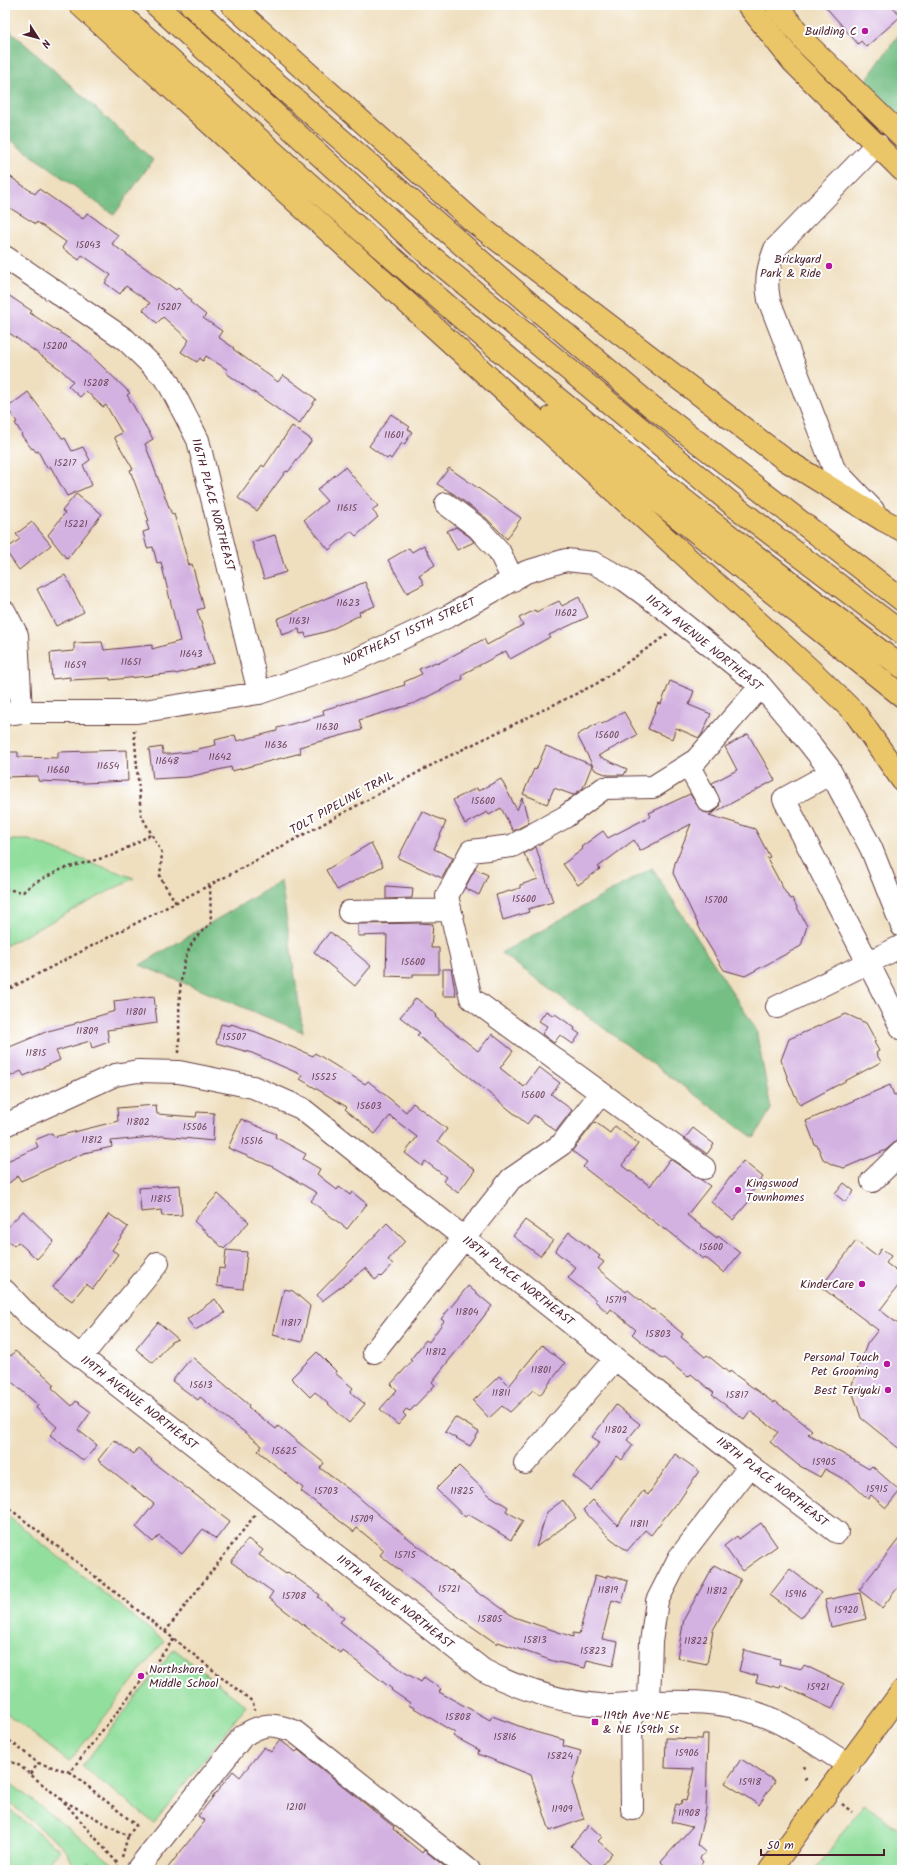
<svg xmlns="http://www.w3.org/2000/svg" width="907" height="1875" viewBox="0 0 907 1875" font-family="Kalam,sans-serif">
<rect width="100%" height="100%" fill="#fff"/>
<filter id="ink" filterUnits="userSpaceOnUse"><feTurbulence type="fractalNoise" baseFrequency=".025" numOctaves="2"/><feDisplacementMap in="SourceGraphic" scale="8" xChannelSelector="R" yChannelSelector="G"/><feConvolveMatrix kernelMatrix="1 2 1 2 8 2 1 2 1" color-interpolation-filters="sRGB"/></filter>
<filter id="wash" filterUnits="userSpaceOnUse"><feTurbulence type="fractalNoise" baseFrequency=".012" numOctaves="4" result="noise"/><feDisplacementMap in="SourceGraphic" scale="16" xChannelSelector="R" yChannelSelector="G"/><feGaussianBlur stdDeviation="0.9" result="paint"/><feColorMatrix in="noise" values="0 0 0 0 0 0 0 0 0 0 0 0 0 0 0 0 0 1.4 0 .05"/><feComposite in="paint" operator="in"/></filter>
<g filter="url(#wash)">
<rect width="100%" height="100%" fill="#efdfbf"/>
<path fill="#92df9d" stroke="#6e7f64" d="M5 840H29L134 878 5 946Z
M5 1514 164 1641 69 1762 5 1712Z
M174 1649 246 1706 154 1823 82 1766Z
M5 1779 112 1863 107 1870H97L88 1862 91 1870H76L67 1852 60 1844 5 1799Z
M864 1804 902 1832V1870H815Z
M5 1806 60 1850 44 1870H5Z"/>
<path fill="#75be84" stroke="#606e58" d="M5 26 153 160 114 215 5 136Z
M902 30V123L864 83Z
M652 868 756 1029 771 1109 754 1138 501 953Z
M281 881 303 1032 140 965Z"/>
<g id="blocks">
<path fill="#d3b1e1" d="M824 5H891L901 16 866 47 861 41 858 44Z
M5 173 35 194 39 189 83 219 87 213 118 235 112 244 176 290 178 288 191 300 190 302 206 315 203 318 222 331 218 337 234 348 233 349 278 382 283 375 316 399 299 424 226 373 228 370 206 356 203 361 200 358 197 362 181 352 189 340 163 317 157 323 143 310 150 303 126 286 120 294 105 283 111 275 82 255 79 260 62 248 66 242 37 222 36 224 5 205Z
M5 293 32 311 30 313 82 347 130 393 127 395 153 439 145 444 172 515 174 514 189 565 192 564 204 608 197 610 214 663 176 674 175 673 110 680V678L70 680V677L52 679 50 653 74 651V643L102 642 104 650 152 645V649L180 641 161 562 157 563 153 547 147 548 143 532 149 530 146 521H149L130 470 133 469 114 437 122 433 106 405 103 407 86 391 80 397 68 386 73 381 60 369 5 330Z
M28 392 63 439 65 438 72 451 83 447 90 460 83 465 92 485 67 496 50 466 47 468 38 451 36 452 33 448 32 449 21 435 22 434 15 423 17 422 7 408Z
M391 414 410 427 408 429 412 432 404 445 402 443 391 459 389 457 387 459 369 446Z
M292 426 312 440 288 472 286 471 257 511 238 498 262 465 264 467Z
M345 467 378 506 372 510 378 517 356 536 351 531 329 550 304 520 327 501 317 490Z
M449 468 521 518 507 539 486 518 454 494 437 484Z
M76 494 102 514 67 559 48 535 65 513 62 511Z
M32 522 51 545 19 570 5 550 20 539 16 534Z
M456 527 470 537 474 542 457 550 447 531Z
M275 535 286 572 264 579 252 542Z
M424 545 435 565 419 575 424 584 407 593 388 560 409 548 412 552Z
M65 575 84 612 56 626 37 589Z
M365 582 375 606 359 612 360 615 328 631 306 637 305 633 300 634 299 629 282 635 277 619Z
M579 597 588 617 549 635 550 637 510 659 506 651 461 675 463 679 415 703 359 720 362 730 299 747 301 753 232 771 231 767 188 777 153 779 149 749 162 747 163 754H169L198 751V749L216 745 215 740 235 735 237 741 277 731V728L324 715 323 710 405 685 404 682 422 674 419 669 436 662 437 664 484 639 487 645 523 625 519 618 535 610 536 612 559 601 562 606Z
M670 681 694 691 689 705 711 714 702 734 699 738 676 728 672 739 648 729 658 703 661 704Z
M624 712 637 735 598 756 627 769 624 775H608L595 770 577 735 600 722 602 724Z
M748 734 775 780 709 815 755 829 770 857 767 858 784 890 790 899 792 898 807 926 801 946 745 976 724 970 705 939 673 873 675 863 691 824 640 851 634 840 598 867 600 869 578 885 563 864 583 849 581 847 603 831 608 838 651 816 649 813 690 794 701 811 707 813 714 812 719 807 720 801 712 783 737 770 725 747Z
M546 746 592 765 583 788 573 795 554 788 547 804 523 794 534 769 536 770Z
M127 750 128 781 84 783 38 781V776L5 777V752H18V757L58 758V752Z
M501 779 517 810 522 798 529 823 513 831 501 808 489 815 487 812 465 824 453 800 477 788 478 791Z
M422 811 446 822 434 849 453 858 442 878 398 858Z
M371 843 383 866 337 890 326 870Z
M536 847 553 902 528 909 529 912 503 920 496 895 520 888V885L538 879 524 854Z
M475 869 488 875 479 895 465 888Z
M386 886 413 888 412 898 386 899Z
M420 923 433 924 431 948H439V974H413V977L386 976 387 935 358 936V924Z
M330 932 371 966 355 986 314 952Z
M443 969H451L456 996H443Z
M154 996 157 1023 107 1030 109 1042 92 1048 90 1041 56 1051 60 1060 24 1076 21 1071 5 1079V1049L48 1031 75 1024V1023L115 1011 114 1001Z
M416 998 437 1015 435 1017 478 1051 492 1034 513 1051 500 1068 524 1087 539 1067 560 1083 551 1094 572 1110 556 1131 534 1115 527 1124 417 1035 420 1033 400 1017Z
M546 1011 554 1016 555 1014 575 1028 574 1030 580 1034 573 1044 560 1035 554 1043 542 1034 547 1026 539 1021Z
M846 1014 866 1023 876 1041 874 1042 879 1051 876 1053 881 1062 800 1105 791 1087 781 1060 789 1039Z
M221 1024 230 1026 231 1024 256 1032 313 1056 315 1053 365 1084 368 1081 406 1112 413 1103 447 1129 438 1141 475 1170 458 1193 443 1181 446 1177 425 1161 422 1166 405 1153 417 1137 390 1116 375 1134 345 1109 347 1107 300 1079 302 1075 252 1053 216 1043Z
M890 1085 894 1095 896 1094 902 1107V1140L894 1143 886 1150 844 1168 833 1165 823 1159 817 1145H815L806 1121Z
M156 1105 157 1114 196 1117 197 1112 214 1113 213 1141 162 1136 111 1141 112 1147 84 1153 21 1181 18 1176 5 1186V1162L38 1147 35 1140 52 1133 54 1137 118 1121 117 1108Z
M241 1119 276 1134 275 1137 306 1154 303 1159 320 1169 317 1174 337 1190 339 1187 350 1195 352 1192 367 1204 347 1229 311 1201 317 1193 273 1167 228 1148Z
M595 1122 610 1133 615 1126 638 1144 622 1165 650 1186 670 1159 710 1186 687 1215 717 1238 718 1236 740 1253 724 1273 705 1257 703 1259 666 1229 665 1230 583 1167 587 1162 572 1151Z
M693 1128 714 1144 707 1154 685 1138Z
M743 1161 763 1177 748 1197 751 1199 733 1220 711 1202Z
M844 1183 854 1191 845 1202 835 1194Z
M180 1185 182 1215 162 1216 161 1210 141 1212 139 1188Z
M218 1194 249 1222 224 1249 194 1221Z
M23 1211 54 1241 37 1259 18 1242 14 1246 5 1238V1230Z
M109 1214 128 1227 112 1250 118 1254 93 1289 86 1284 72 1301 53 1287 80 1254Z
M525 1220 553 1240 540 1256 513 1236Z
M387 1223 405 1241 388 1260 393 1264 381 1277 380 1276 375 1280 366 1268 322 1301 317 1295Z
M569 1232 600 1256 598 1258 604 1262 598 1269 626 1292 628 1290 652 1310 653 1309 683 1334 681 1337 705 1357 707 1355 729 1373 730 1371 774 1403 775 1401 812 1430 808 1434 869 1469 872 1466 900 1491 886 1508 871 1495 868 1499 851 1483 825 1469 820 1477 798 1465 770 1442 778 1432 750 1411 744 1419 712 1395 714 1393 691 1374 688 1377 664 1358 662 1359 632 1334 636 1330 611 1309 608 1313 595 1301 596 1300 568 1278 576 1268 555 1251Z
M856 1241 876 1256 881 1249 891 1256 886 1263 902 1275V1281L880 1310 902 1327V1451L861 1418 851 1387 867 1344 878 1330 821 1287Z
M226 1250 247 1252 243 1289 217 1286 219 1268 224 1269Z
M468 1286 492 1306 432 1382 435 1385 410 1411 406 1409 403 1413 406 1416 398 1425 380 1409 397 1390 391 1384 412 1361 410 1360 426 1340 429 1342 444 1321 441 1319Z
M284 1289 293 1291 310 1306 302 1342 273 1335Z
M215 1299 225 1313 195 1330 187 1319Z
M158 1322 178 1339 171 1342 153 1363 136 1349Z
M542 1345 565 1363 540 1395 533 1390 510 1412 502 1406 489 1418 473 1401 499 1376 509 1386Z
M5 1351 11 1356 15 1351 41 1372 54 1384 52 1388 72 1406 76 1401 91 1412 78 1430 97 1445 84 1461 50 1435 57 1427 36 1408 38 1405 5 1376Z
M317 1352 336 1371 335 1373 353 1388 350 1392 365 1404 349 1423 315 1392 310 1397 291 1378Z
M192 1357 249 1405 248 1407 276 1429 278 1426 324 1463 320 1468 355 1494 380 1516 482 1596 483 1595 514 1617 573 1637V1633L579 1634 595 1575 606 1578 607 1575 628 1581 622 1603 612 1600 602 1639 618 1642 613 1666 587 1660 585 1668 553 1661 498 1642 497 1644 464 1621 380 1555 384 1550 357 1528 354 1532 301 1491 303 1488 258 1451 262 1446 200 1397 198 1400 172 1381Z
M616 1405 640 1424 627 1440 633 1445 622 1460 617 1456 591 1490 573 1476 600 1442 592 1437Z
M455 1417 479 1432 470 1446 445 1432Z
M114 1440 134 1454 138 1448 152 1460 151 1461 230 1521 216 1539 203 1529 182 1554 159 1536 153 1542 136 1527 154 1504 98 1460Z
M675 1454 699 1471 677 1504 676 1503 651 1535 645 1530 627 1551 609 1537 583 1510 593 1500 617 1525 643 1491 648 1495Z
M459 1466 489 1495 508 1507 506 1511 523 1521 511 1540 468 1514 465 1517 436 1489Z
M563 1500 576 1518 536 1547 547 1512Z
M761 1523 777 1546 742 1571 724 1546 737 1536 739 1539Z
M902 1535V1582L882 1608 859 1590Z
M248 1539 263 1550 259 1555 286 1574 288 1572 320 1595 318 1597 344 1618 340 1622 404 1672 421 1682 424 1677 441 1689 439 1692 490 1720 492 1716 535 1732 564 1740 563 1746 581 1751 572 1783 584 1819 550 1831 531 1775 478 1754 479 1750 453 1736 455 1733 409 1705 410 1703 391 1690 392 1689 342 1650 340 1653 269 1598 273 1592 231 1562Z
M714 1565 741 1579 713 1630 707 1664 677 1658 684 1619Z
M790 1569 821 1593 801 1618 770 1595Z
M860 1593 866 1619 831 1627 825 1600Z
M744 1650 780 1659 779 1664 802 1669 804 1665 844 1684 832 1709 781 1685 780 1688 756 1682 758 1676 739 1671Z
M703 1734H708L706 1809 697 1845 705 1852 700 1858 703 1862 696 1870H670L661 1862 692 1827 671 1822 676 1804 681 1805 682 1800 686 1801 694 1769 665 1768 666 1738 702 1739Z
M280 1740 296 1752 298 1750 394 1827 393 1829 422 1853 424 1850 449 1870H166L205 1821 198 1816 233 1771 240 1777 264 1747 271 1752Z
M741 1759 775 1781 759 1805 725 1783Z
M589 1825 602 1837 598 1841 612 1853 598 1870 571 1846Z"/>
</g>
</g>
<g filter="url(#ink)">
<use href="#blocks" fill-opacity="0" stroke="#633c41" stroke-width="1"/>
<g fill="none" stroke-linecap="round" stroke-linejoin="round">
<g stroke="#633c41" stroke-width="24">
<path id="minor" d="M5 257 126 340 167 380 198 440 259 693
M446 504 478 528 499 551 513 580
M873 510 834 469 769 300C765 279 768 268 775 249L877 144
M5 612 17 635 21 712
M5 714 21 712H137L259 693 358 659 451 615 526 572 566 560 594 563 625 580 667 611 761 686 810 744 828 767 871 848 902 926
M688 765 708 801
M831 773 784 799 902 1029
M349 912 450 910
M777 1007 902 946
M5 1125 115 1075 138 1071 179 1072 253 1087 301 1108 750 1466 837 1532
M704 1168 471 998 447 896 471 851 512 846 565 817 604 788 653 787 696 760 761 686
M872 1181 902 1152
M5 1291 30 1317 483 1670C519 1689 558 1701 599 1705 616 1706 633 1703 651 1702 685 1701 723 1701 756 1713 789 1724 819 1747 849 1765
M374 1352 511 1179 562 1144 601 1093
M81 1357 158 1263
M525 1463 616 1358
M649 1702 651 1642 657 1601 679 1558 750 1466
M631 1705 632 1809
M137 1870 243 1736C263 1723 272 1723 294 1731L469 1870"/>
</g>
<g stroke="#633c41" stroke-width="24">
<path id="major" d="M748 5 793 62 902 170
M776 5 809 46 902 136
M770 1870 902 1691"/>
</g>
<g stroke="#633c41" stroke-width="24">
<path id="highway" d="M80 5 815 674 855 713 902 780
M110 5C245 126 379 249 518 366 643 470 772 570 902 667
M156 5 421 248 737 508 902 633
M191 5 252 62 529 303 651 406 902 600
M232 5 474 222 784 459 883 520 902 530
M552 417 902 696"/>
</g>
<path stroke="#633c41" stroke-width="2.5" stroke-dasharray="3 3" stroke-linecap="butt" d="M134 730 141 815 162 853 160 877 176 903
M5 889 23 892 31 885 62 869 114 855 152 834
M5 991 229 875 441 760 596 684 668 634
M179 1053C180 1020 175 966 195 939 200 933 206 928 211 923L210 885
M5 1505 174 1639 70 1772 136 1825 128 1836 62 1800 20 1766 5 1759
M165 1632 255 1515
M174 1639 253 1702 254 1710
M5 1737 38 1763 70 1772
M803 1768 808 1766
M31 1774 38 1763
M804 1779H809
M64 1802 119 1865 116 1870
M842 1804 852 1812
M122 1857 128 1836
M109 1868 111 1870"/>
<use href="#minor" stroke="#fff" stroke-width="22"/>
<use href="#major" stroke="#eac669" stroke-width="22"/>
<use href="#highway" stroke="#eac669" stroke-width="22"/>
</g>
</g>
<g fill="#b5179e" stroke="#fff" stroke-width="1.5">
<circle cx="865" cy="31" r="4"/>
<circle cx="829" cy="266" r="4"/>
<circle cx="738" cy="1190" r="4"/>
<circle cx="862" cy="1284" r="4"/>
<circle cx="887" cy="1364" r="4"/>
<circle cx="888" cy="1390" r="4"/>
<circle cx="141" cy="1676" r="4"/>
<rect x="591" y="1718" width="8" height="8" rx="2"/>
</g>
<g text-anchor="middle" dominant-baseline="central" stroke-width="4" stroke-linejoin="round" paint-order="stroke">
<g font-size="10" fill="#6c4458">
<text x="88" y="245">15043</text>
<text x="169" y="307">15207</text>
<text x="55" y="346">15200</text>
<text x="96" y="383">15208</text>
<text x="394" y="435">11601</text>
<text x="65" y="463">15217</text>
<text x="347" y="508">11615</text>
<text x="76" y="524">15221</text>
<text x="348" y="603">11623</text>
<text x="566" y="613">11602</text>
<text x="299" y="621">11631</text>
<text x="191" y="654">11643</text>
<text x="131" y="662">11651</text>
<text x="75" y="665">11659</text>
<text x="327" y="727">11630</text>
<text x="607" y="735">15600</text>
<text x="276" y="745">11636</text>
<text x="220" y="757">11642</text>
<text x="167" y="761">11648</text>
<text x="108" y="766">11654</text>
<text x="58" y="770">11660</text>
<text x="483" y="801">15600</text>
<text x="524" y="899">15600</text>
<text x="716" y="900">15700</text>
<text x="413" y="962">15600</text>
<text x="136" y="1012">11801</text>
<text x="87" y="1031">11809</text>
<text x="234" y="1037">15507</text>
<text x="36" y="1053">11815</text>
<text x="324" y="1077">15525</text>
<text x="533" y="1095">15600</text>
<text x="369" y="1106">15603</text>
<text x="138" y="1122">11802</text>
<text x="195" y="1127">15506</text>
<text x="92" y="1140">11812</text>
<text x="252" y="1141">15516</text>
<text x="161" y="1199">11815</text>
<text x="711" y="1247">15600</text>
<text x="616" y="1300">15719</text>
<text x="467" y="1312">11804</text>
<text x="291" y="1323">11817</text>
<text x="658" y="1334">15803</text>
<text x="436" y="1352">11812</text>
<text x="541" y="1370">11801</text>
<text x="201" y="1385">15613</text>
<text x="501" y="1393">11811</text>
<text x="737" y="1395">15817</text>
<text x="616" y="1430">11802</text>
<text x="284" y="1451">15625</text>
<text x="824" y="1462">15905</text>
<text x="877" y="1489">15915</text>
<text x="326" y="1491">15703</text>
<text x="462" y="1491">11825</text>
<text x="362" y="1519">15709</text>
<text x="639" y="1524">11811</text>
<text x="405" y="1555">15715</text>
<text x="449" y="1589">15721</text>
<text x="608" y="1590">11819</text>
<text x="717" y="1591">11812</text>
<text x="796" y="1594">15916</text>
<text x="294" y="1596">15708</text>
<text x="846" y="1610">15920</text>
<text x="490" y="1619">15805</text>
<text x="535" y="1640">15813</text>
<text x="696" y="1641">11822</text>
<text x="593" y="1651">15823</text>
<text x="818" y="1687">15921</text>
<text x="458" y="1717">15808</text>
<text x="505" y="1737">15816</text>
<text x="687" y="1753">15906</text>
<text x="560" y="1756">15824</text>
<text x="750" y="1782">15918</text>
<text x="296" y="1807">12101</text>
<text x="562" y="1809">11909</text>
<text x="689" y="1813">11908</text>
</g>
<g font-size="12" fill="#4a1f2b" stroke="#fff" text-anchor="end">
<text x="857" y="31">Building C</text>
<text x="821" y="259">Brickyard<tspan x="821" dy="14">Park &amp; Ride</tspan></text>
<text x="746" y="1183" text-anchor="start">Kingswood<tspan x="746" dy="14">Townhomes</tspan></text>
<text x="854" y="1284">KinderCare</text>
<text x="879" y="1357">Personal Touch<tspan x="879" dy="14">Pet Grooming</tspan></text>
<text x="880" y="1390">Best Teriyaki</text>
<text x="149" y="1669" text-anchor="start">Northshore<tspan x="149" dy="14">Middle School</tspan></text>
<text x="603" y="1715" text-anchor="start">119th Ave NE<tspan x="603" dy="14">&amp; NE 159th St</tspan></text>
</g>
<g font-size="12" fill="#4a1f2b" stroke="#fff">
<text transform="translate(213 505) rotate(75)">116TH PLACE NORTHEAST</text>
<text transform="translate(409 632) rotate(-25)">NORTHEAST 155TH STREET</text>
<text transform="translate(704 643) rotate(39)">116TH AVENUE NORTHEAST</text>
<text transform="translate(342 803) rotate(-29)">TOLT PIPELINE TRAIL</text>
<text transform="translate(518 1281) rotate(38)">118TH PLACE NORTHEAST</text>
<text transform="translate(139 1403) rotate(38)">119TH AVENUE NORTHEAST</text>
<text transform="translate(772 1482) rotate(38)">118TH PLACE NORTHEAST</text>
<text transform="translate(395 1602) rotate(38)">119TH AVENUE NORTHEAST</text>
</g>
</g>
<rect width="907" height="1875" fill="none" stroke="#fff" stroke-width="20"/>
<g transform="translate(38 38) rotate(126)" stroke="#ffffff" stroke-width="3" paint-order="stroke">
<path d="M0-3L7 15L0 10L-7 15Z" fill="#4a1f2b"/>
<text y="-6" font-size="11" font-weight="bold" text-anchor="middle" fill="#4a1f2b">N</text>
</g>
<path d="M761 1849v6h123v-6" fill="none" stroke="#4a1f2b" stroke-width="2"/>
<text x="767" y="1849" font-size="12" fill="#4a1f2b" stroke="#ffffff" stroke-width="3" paint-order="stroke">50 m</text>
</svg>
